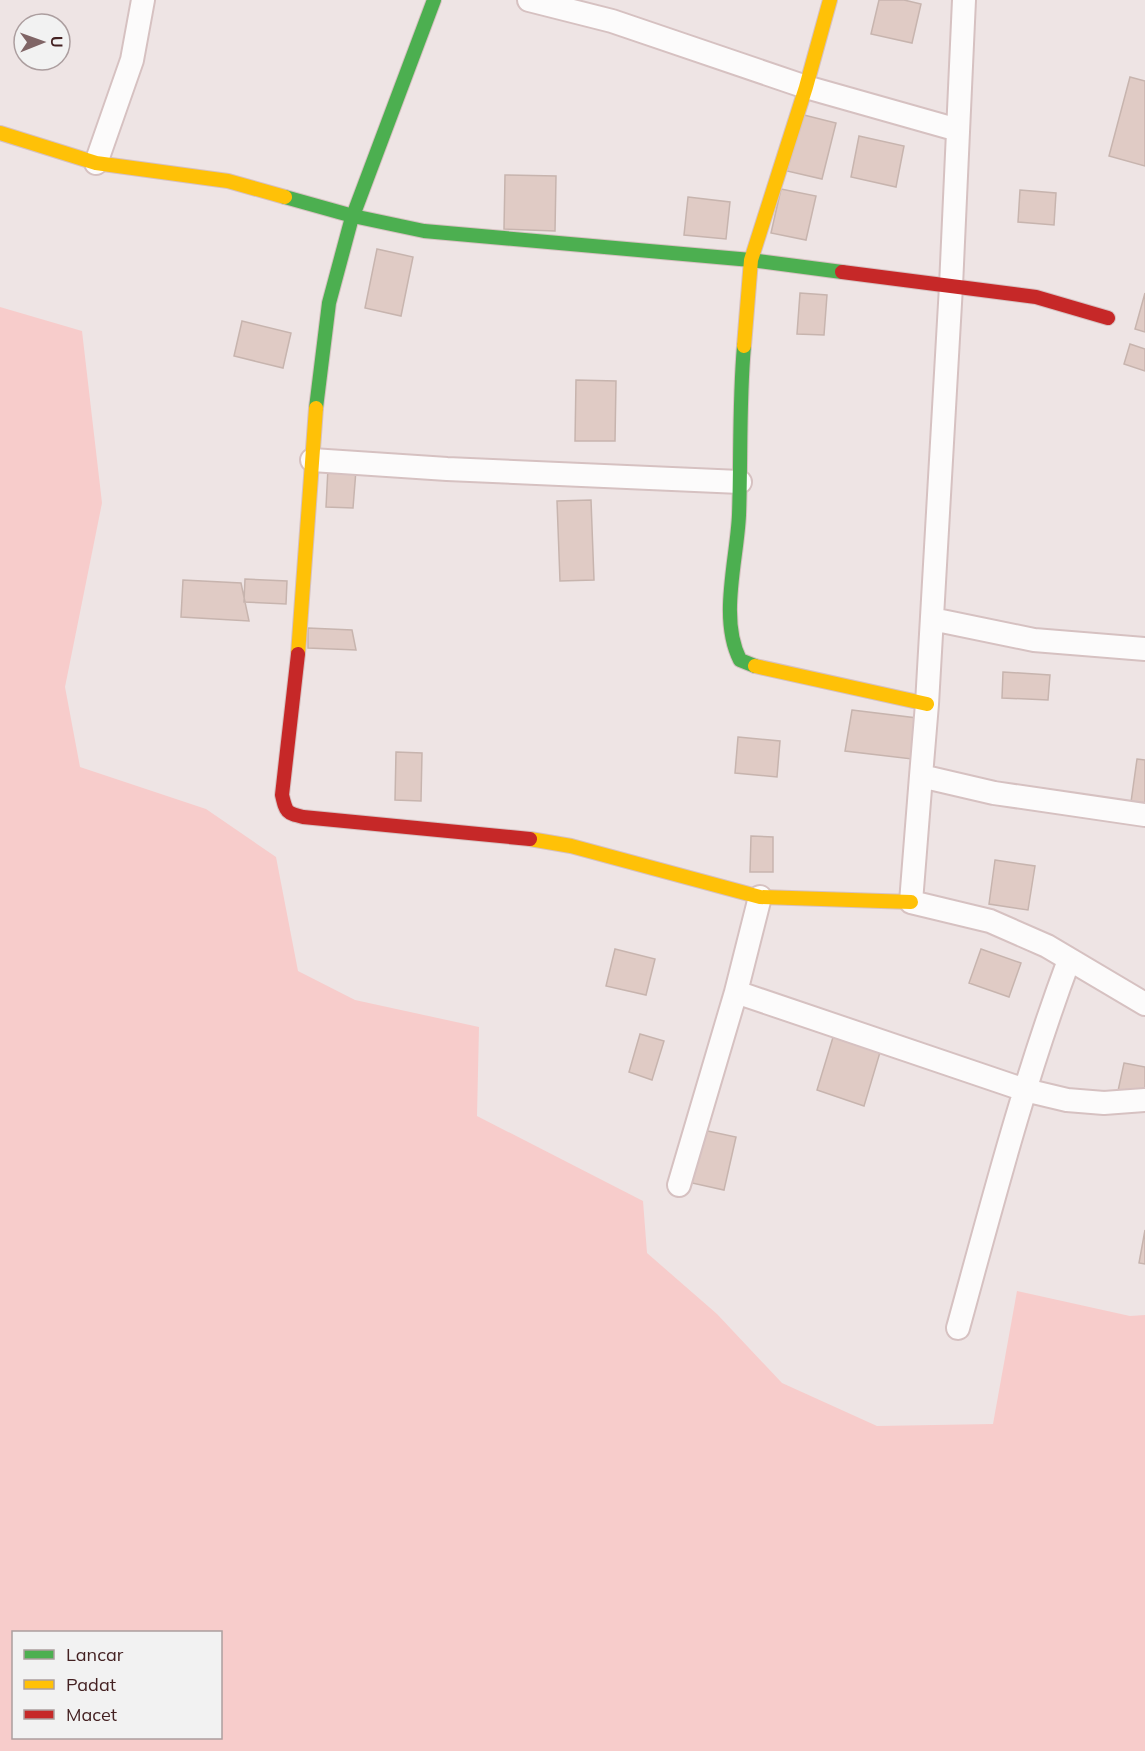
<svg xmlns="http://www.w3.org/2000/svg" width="1145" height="1751" viewBox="0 0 1145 1751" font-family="Mulish,sans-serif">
<rect width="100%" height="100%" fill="#eee4e4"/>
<path fill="#f7cccb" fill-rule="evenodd" d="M0 307 82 331 102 503 65 687 80 767 206 809 276 857 298 971 355 1000 479 1027 477 1116 643 1201 647 1253 717 1314 782 1383 877 1426 993 1424 1017 1291 1130 1316 1145 1315V1751H0ZM14 1632H220V1738H14Z"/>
<path fill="#e0cbc5" stroke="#c7b4ae" stroke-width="1.5" d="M879 0H904L921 4 912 43 871 34Z
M1130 77 1145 81V166L1109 156Z
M800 114 836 123 822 179 787 171Z
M859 136 904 146 896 187 851 177Z
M505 175 556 176 555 231 504 229Z
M781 189 816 196 806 240 771 233Z
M1020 190 1056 193 1054 225 1018 222Z
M688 197 730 202 726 239 684 235Z
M377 249 413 257 401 316 365 308Z
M800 293 827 295 824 335 797 334Z
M1145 293V332L1135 329Z
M242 321 291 333 283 368 234 356Z
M1130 344 1145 349V371L1124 364Z
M576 380 616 381 615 441H575Z
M328 468 356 470 353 508 326 507Z
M591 500 594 580 560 581 557 501Z
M245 579 287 581 286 604 244 602Z
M183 580 241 583 249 621 181 617Z
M308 628 352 630 356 650 308 648Z
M1003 672 1050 675 1048 700 1002 698Z
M852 710 917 718 912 759 845 751Z
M738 737 780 741 777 777 735 773Z
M396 752 422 753 421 801 395 800Z
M1137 759 1145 760V804L1131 802Z
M751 836 773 837V872H750Z
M995 860 1035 866 1028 910 989 904Z
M615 949 655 959 646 995 606 986Z
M981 949 1021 963 1009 997 969 983Z
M640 1034 664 1041 652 1080 629 1072Z
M834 1034 881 1049 864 1106 817 1090Z
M1124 1063 1145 1067V1091H1118Z
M703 1130 736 1137 724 1190 692 1183Z
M1145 1230V1264L1139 1263Z"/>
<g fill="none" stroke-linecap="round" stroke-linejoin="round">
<g stroke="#d6c1c1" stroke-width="26">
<path id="street" d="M529 0 612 21 806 87 958 130
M964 0 951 286 927 704 921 776 994 793 1145 815
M96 163 132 60 143 0
M312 460 447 469 740 482
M932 619 1034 640 1145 649
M921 776 911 902 990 921 1047 946 1145 1004
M736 992 760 897
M679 1185 736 992 1025 1090 1067 1100 1104 1103 1145 1100
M958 1328C992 1204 1024 1080 1069 960"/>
</g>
<g stroke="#d6c1c1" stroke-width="16">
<path id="fast" d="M285 197 353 216 424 231 751 260 842 272
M744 346C739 402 741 459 739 515 737 560 719 619 740 660L755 666
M316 408 329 303 351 221 434 0"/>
</g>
<g stroke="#d6c1c1" stroke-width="16">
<path id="slow" d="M0 133 96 163 228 181 285 197
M744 346 751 260 806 87 830 0
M298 654 316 408
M755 666 927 704
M530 839 571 846 760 897 911 902"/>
</g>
<g stroke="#d6c1c1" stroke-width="16">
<path id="jam" d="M842 272 1036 297 1108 318
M298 654 282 795C286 812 286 813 303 817L530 839"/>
</g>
<use href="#street" stroke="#fcfbfb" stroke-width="22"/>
<use href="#fast" stroke="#4caf50" stroke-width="14"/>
<use href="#slow" stroke="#ffc107" stroke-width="14"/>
<use href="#jam" stroke="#c62828" stroke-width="14"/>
</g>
<rect x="12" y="1631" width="210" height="108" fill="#f2f2f2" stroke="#ac9e9f" stroke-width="1.5"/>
<rect x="24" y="1650" width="30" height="9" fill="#4caf50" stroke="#ac9e9f" stroke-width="1.5"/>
<text x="66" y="1661" font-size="18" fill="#442122">Lancar</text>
<rect x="24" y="1680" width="30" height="9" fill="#ffc107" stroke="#ac9e9f" stroke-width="1.5"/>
<text x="66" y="1691" font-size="18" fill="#442122">Padat</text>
<rect x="24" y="1710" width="30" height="9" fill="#c62828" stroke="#ac9e9f" stroke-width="1.5"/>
<text x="66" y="1721" font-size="18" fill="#442122">Macet</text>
<g transform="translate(42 42) rotate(89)"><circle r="28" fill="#f2f2f2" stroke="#ac9e9f" stroke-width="1.5"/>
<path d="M0-4.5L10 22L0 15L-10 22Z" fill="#806566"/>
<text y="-9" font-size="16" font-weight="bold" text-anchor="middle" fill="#442122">U</text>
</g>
</svg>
